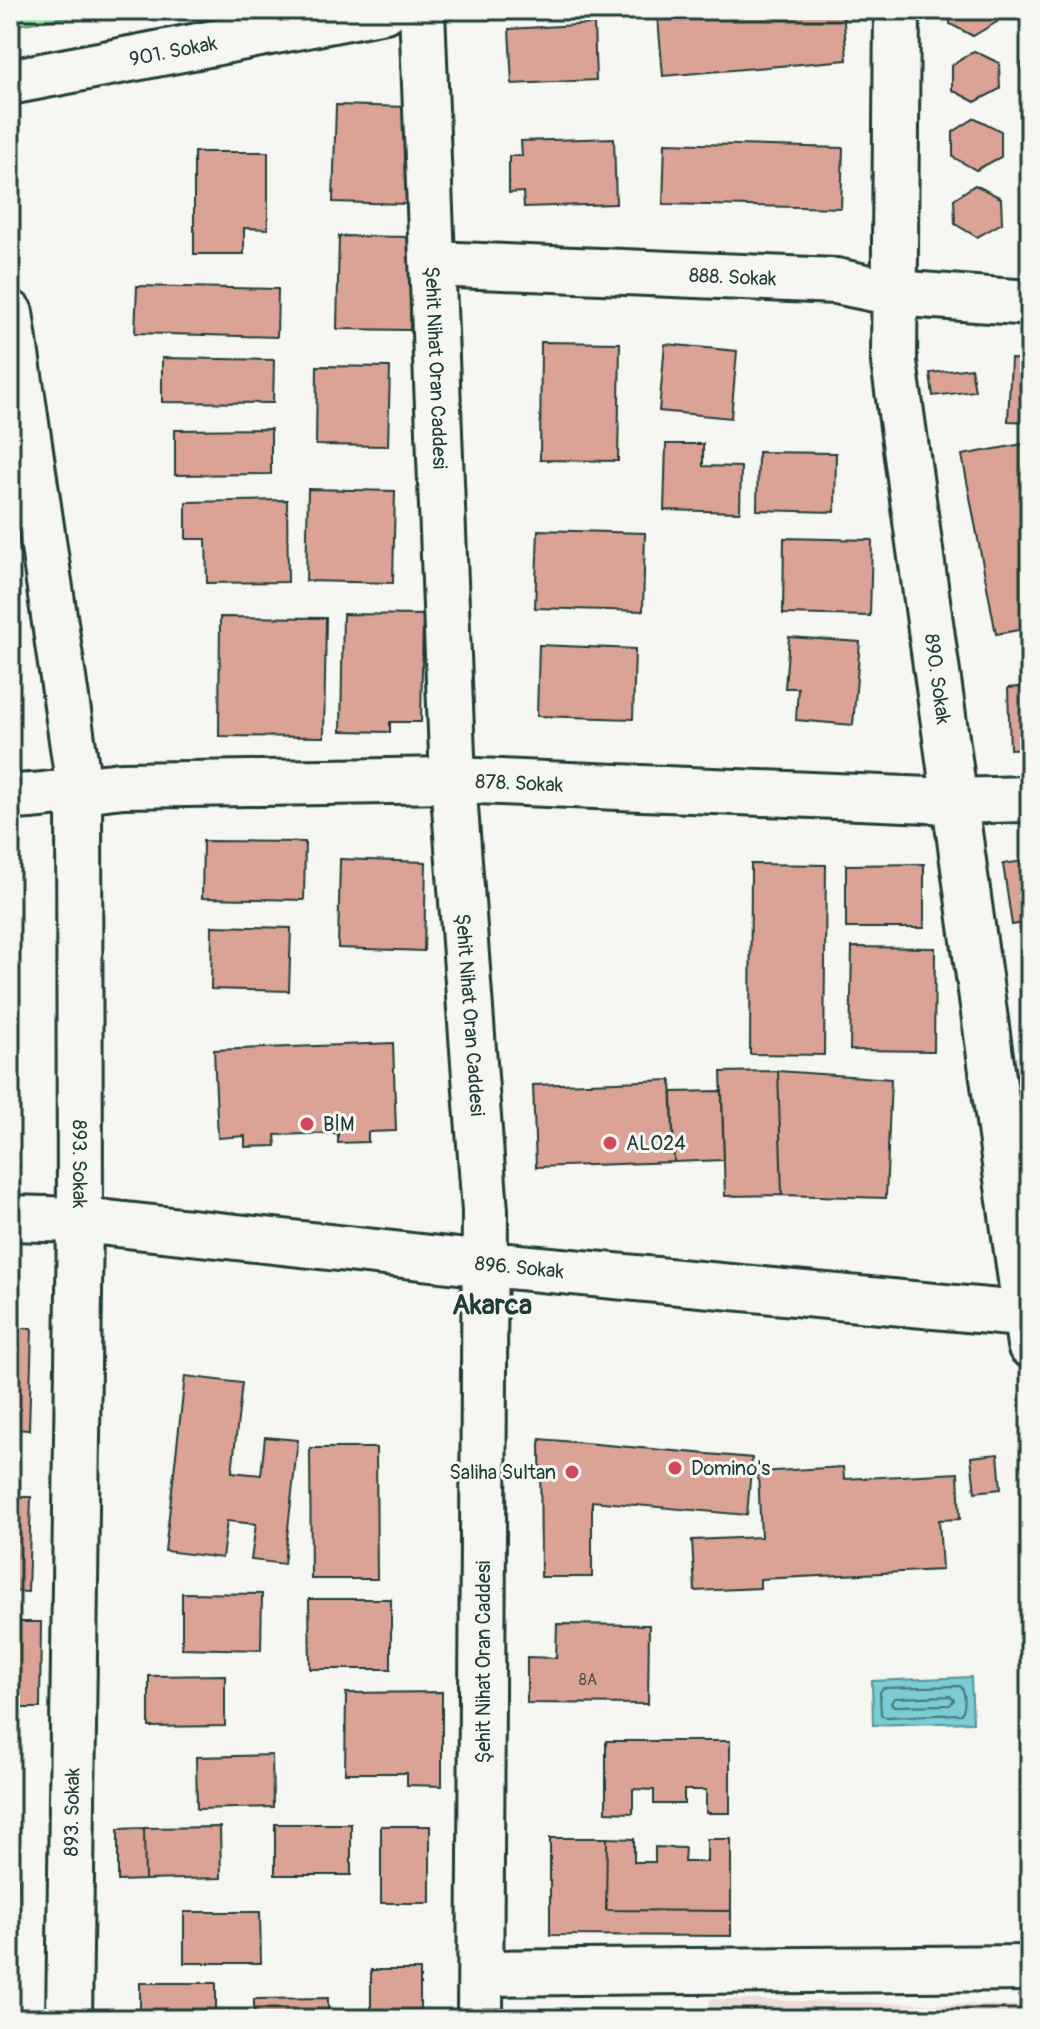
<svg xmlns="http://www.w3.org/2000/svg" width="1040" height="2029" viewBox="0 0 1040 2029" font-family="Pangolin,sans-serif">
<rect width="100%" height="100%" fill="#f6f6f2"/>
<filter id="ink" filterUnits="userSpaceOnUse"><feTurbulence type="fractalNoise" baseFrequency=".0125" numOctaves="2"/><feDisplacementMap in="SourceGraphic" scale="16" xChannelSelector="R" yChannelSelector="G"/><feConvolveMatrix kernelMatrix="1 2 1 2 8 2 1 2 1" color-interpolation-filters="sRGB"/></filter>
<g filter="url(#ink)">
<path fill="#eeddd6" d="M711 1999 1030 2006V2019H702Z"/>
<path fill="#a7e5ad" stroke="#639170" stroke-width="2" d="M10 10H112L10 26Z"/>
<path fill="#7cccd5" stroke="#579395" stroke-width="2" d="M971 1677 973 1722 873 1725 872 1681Z"/>
<g fill="none" stroke-linecap="round" stroke-linejoin="round">
<path stroke="#447674" stroke-width="2" d="M960 1686C966 1691 966 1708 961 1714L885 1717 881 1714 880 1692 883 1688Z
M950 1696 954 1700 950 1705 894 1706 891 1703 894 1698Z"/>
</g>
<path fill="#dba396" stroke="#1f3d34" stroke-width="2" d="M759 10H843L847 60 663 76 658 19Z
M950 10H997V22L973 36 950 24Z
M594 24 596 80 512 84 509 29Z
M974 51 999 63 1000 89 975 102 952 90V65Z
M1030 61V91L1022 89V63Z
M336 105 409 107 406 204 333 202Z
M975 118 1001 131V157L976 170 953 157V132Z
M1030 128V159L1022 156V130Z
M614 138 616 204 524 207 523 192 509 193V156H522L521 141Z
M665 143 843 148 841 208 663 204Z
M194 152H268V229L244 228V254H194Z
M975 185 1001 198 1002 223 977 237 955 224 954 199Z
M1030 195V226L1022 223V197Z
M339 236 411 237 410 330 337 329Z
M137 286 278 289 277 337 135 333Z
M541 342 620 343 618 461 540 460Z
M665 344 737 351 731 418 659 411Z
M162 358 274 360 273 403 162 402Z
M1011 359 1030 360V422L1008 421Z
M317 366 390 367 388 446 316 445Z
M971 368 975 391 933 396 930 373Z
M271 429V474L175 475V430Z
M666 444H703V466L741 467 740 512 664 510Z
M1023 444 1030 482V628L996 634 962 455Z
M758 452 836 453 835 512 757 510Z
M308 489 395 491 393 583 306 581Z
M287 500 288 582 207 583 206 539H186V502Z
M538 530 645 533 643 611 535 608Z
M784 538 872 540 870 616 783 614Z
M343 614 423 615 421 722H390V732L341 731Z
M220 617 326 618 324 737 219 736Z
M789 637 860 642 853 725 796 720 798 688H785Z
M539 645 635 649 633 719 537 716Z
M1030 686V748L1010 749 1008 688Z
M203 841 305 842 304 900 202 898Z
M340 859 426 862 424 951 338 948Z
M1030 860V922L1012 925 1003 864Z
M751 864 826 865 824 1055 750 1054Z
M924 864V928H846V865Z
M212 926 291 928 289 991 211 989Z
M852 947 935 948 934 1051 850 1050Z
M393 1043 396 1131 368 1132V1142L338 1143V1133L275 1135 276 1146 245 1147V1136L218 1138 214 1050Z
M778 1071 891 1079 886 1198 782 1195Z
M778 1071 782 1195 725 1196 721 1072Z
M671 1080 674 1162 536 1167 533 1085Z
M722 1091 724 1160 674 1162 672 1092Z
M10 1328H32L29 1430 10 1429Z
M185 1376 242 1383 232 1472 261 1475 265 1437 298 1440 284 1564 251 1560 256 1524 227 1521 222 1558 165 1551Z
M540 1439 752 1458 747 1515 592 1501V1577H541Z
M310 1448H376L377 1579H311Z
M998 1454 1001 1489 975 1492 971 1457Z
M843 1467 844 1479 958 1473 960 1519 939 1520 942 1570 760 1579V1588L695 1591 692 1540 761 1537 758 1472Z
M10 1497H31L28 1592 10 1591Z
M182 1593 262 1594 261 1650 182 1648Z
M309 1599H391V1669H310Z
M10 1622H41L40 1708H10Z
M557 1624 649 1625 648 1704 527 1703V1657L556 1658Z
M225 1675V1726L149 1727V1676Z
M442 1692V1786L407 1785V1773H345L346 1693Z
M606 1741H730V1813H706V1790H684V1804H654V1790L633 1789V1813L606 1812Z
M10 1747H14L10 1856Z
M272 1755 273 1807 197 1809 196 1757Z
M275 1824H351V1875H275Z
M381 1826H430V1903H381Z
M220 1827 221 1878 145 1880 144 1828Z
M144 1828 145 1880 118 1881V1829Z
M550 1838H607L606 1910 731 1911V1936L550 1935Z
M607 1838 634 1839V1862H655V1847L685 1848 684 1862H707V1839H731V1911L606 1910Z
M10 1878 18 1879 15 2009H10Z
M184 1912H260L261 1963H184Z
M371 1970H420V2019H371Z
M140 1983H216V2019H140Z
M328 1998V2019H254V1999Z"/>
<g fill="none" stroke-linecap="round" stroke-linejoin="round">
<g stroke="#1f3d34" stroke-width="50">
<g id="minor">
<path id="s1" d="M422 10 453 780 485 1211 480 2019"/>
<path id="s2" d="M897 10 894 362 1030 1345"/>
<path id="s3" d="M10 82 385 10"/>
<path id="s4" d="M433 264 836 281 894 293 1030 303"/>
<path id="s5" d="M10 313 79 788 80 1220 69 2019"/>
<path id="s6" d="M10 797C48 797 86 788 124 785L453 780 953 801 1030 799"/>
<path id="s7" d="M10 1218 80 1220 486 1264 1030 1315"/>
<path d="M481 1973 1030 1968"/>
</g>
</g>
<use href="#minor" stroke="#f6f6f2" stroke-width="44"/>
</g>
</g>
<g fill="#d1495b" stroke="#f6f6f2" stroke-width="3">
<circle cx="307" cy="1124" r="8"/>
<circle cx="610" cy="1143" r="8"/>
<circle cx="675" cy="1468" r="8"/>
<circle cx="572" cy="1472" r="8"/>
</g>
<g text-anchor="middle" dominant-baseline="central" stroke-width="6" stroke-linejoin="round" paint-order="stroke">
<g font-size="16" fill="#4e564c">
<text x="588" y="1680">8A</text>
</g>
<g font-size="20" fill="#1f3d34" stroke="#f6f6f2">
<text stroke="none"><textPath href="#s3" startOffset="166">901. Sokak</textPath></text>
<text stroke="none"><textPath href="#s4" startOffset="300">888. Sokak</textPath></text>
<text stroke="none"><textPath href="#s1" startOffset="358">Şehit Nihat Oran Caddesi</textPath></text>
<text stroke="none"><textPath href="#s2" startOffset="672">890. Sokak</textPath></text>
<text stroke="none"><textPath href="#s6" startOffset="510">878. Sokak</textPath></text>
<text stroke="none"><textPath href="#s1" startOffset="1006">Şehit Nihat Oran Caddesi</textPath></text>
<text stroke="none"><textPath href="#s5" startOffset="856">893. Sokak</textPath></text>
<text stroke="none"><textPath href="#s7" startOffset="512">896. Sokak</textPath></text>
<text transform="translate(483 1662) rotate(-90)">Şehit Nihat Oran Caddesi</text>
<text transform="translate(72 1812) rotate(-89)">893. Sokak</text>
</g>
<g font-size="20" fill="#1f3d34" stroke="#f6f6f2" text-anchor="start">
<text x="323" y="1124">BİM</text>
<text x="626" y="1143">ALO24</text>
<text x="691" y="1468">Domino's</text>
<text x="556" y="1472" text-anchor="end">Saliha Sultan</text>
</g>
<g font-size="28" font-weight="bold" fill="#1f3d34" stroke="#f6f6f2">
<text x="492" y="1305">Akarca</text>
</g>
</g>
<rect width="1040" height="2029" fill="none" stroke="#f6f6f2" stroke-width="40"/>
<rect x="20" y="20" width="1000" height="1989" fill="none" stroke="#1f3d34" stroke-width="3" filter="url(#ink)"/>
</svg>
